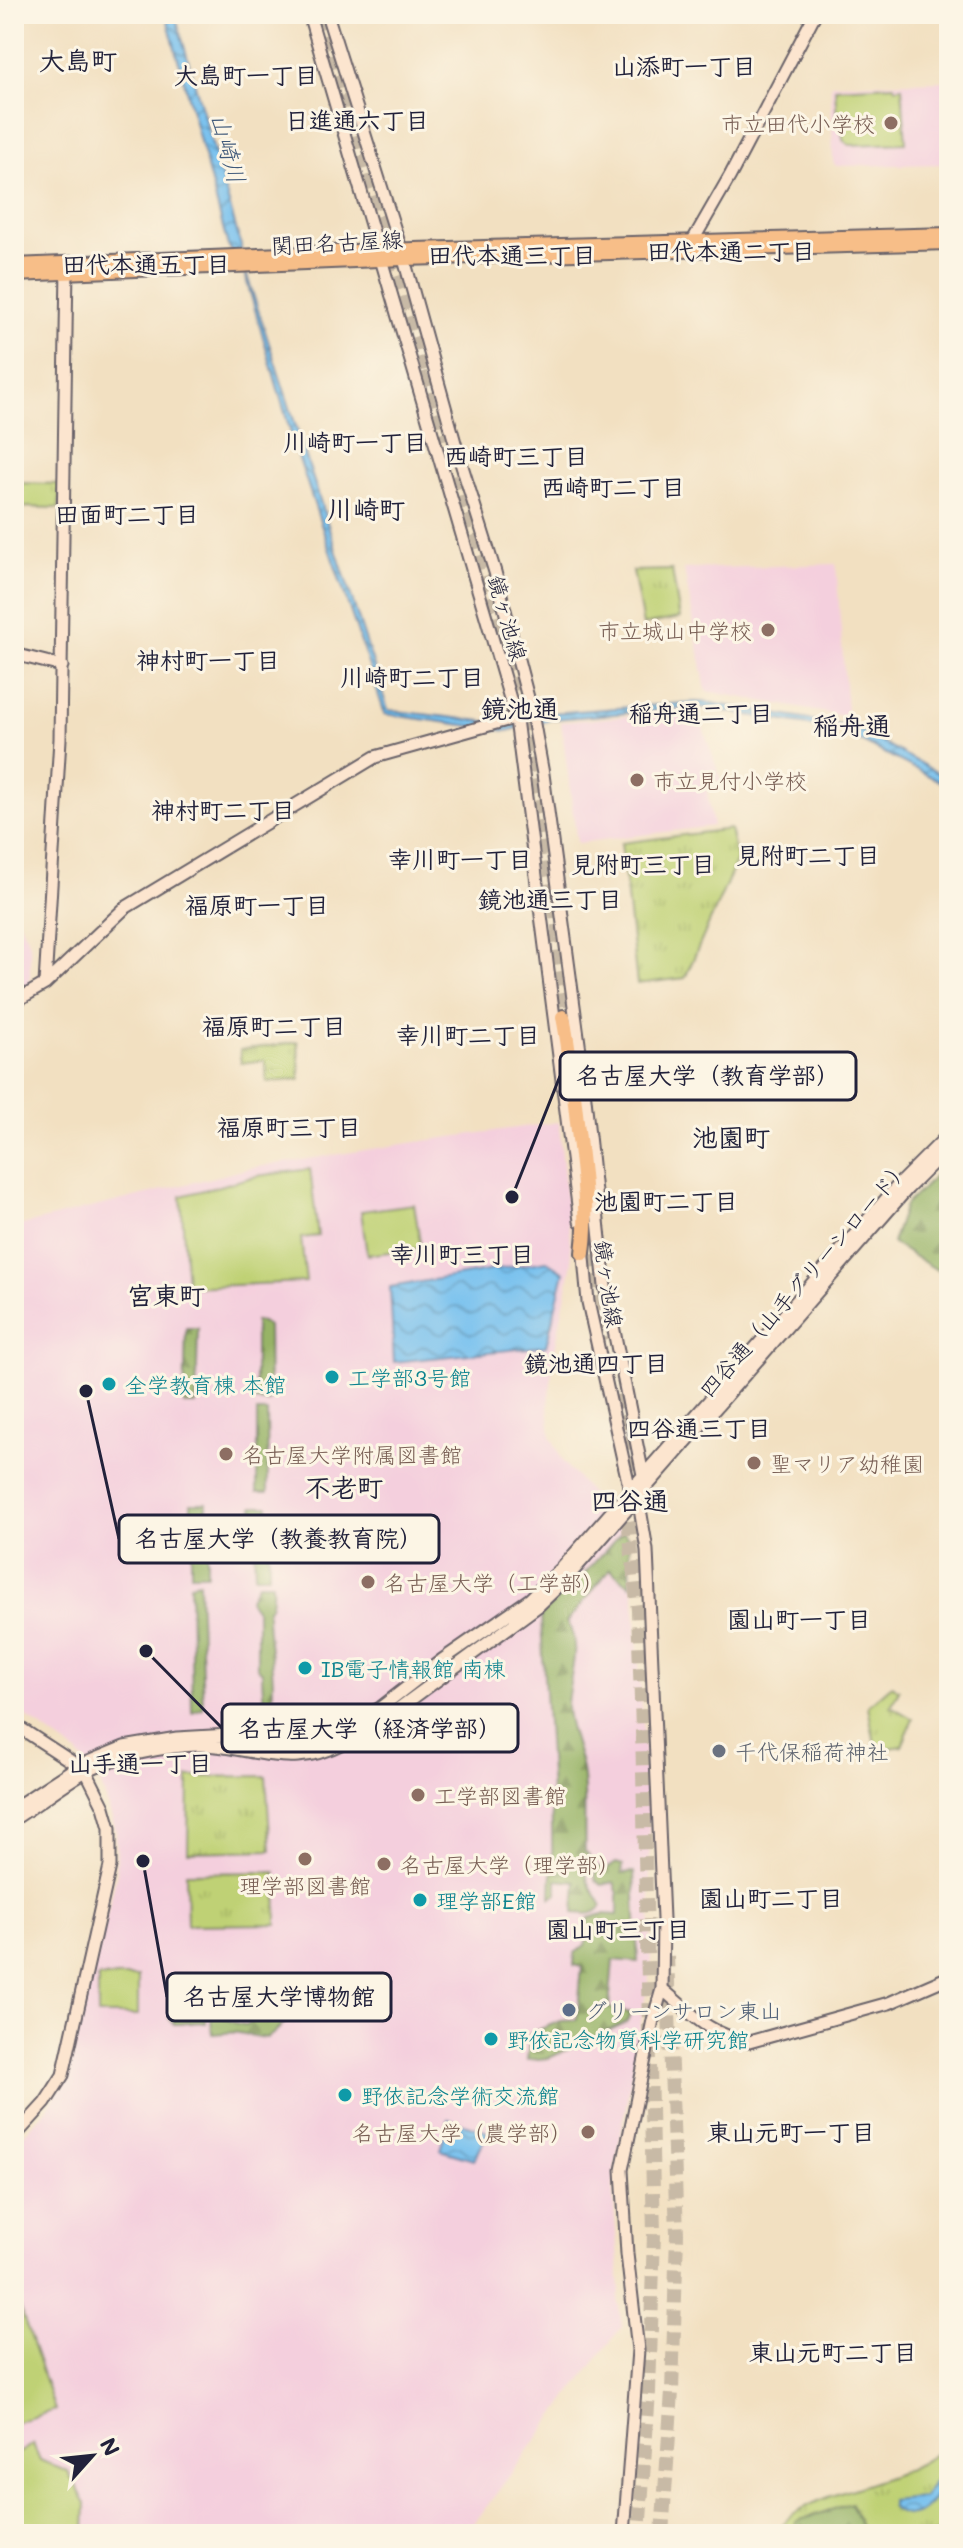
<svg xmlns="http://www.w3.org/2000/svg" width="963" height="2548" viewBox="0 0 963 2548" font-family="Mali,'Klee One',sans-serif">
<defs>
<pattern id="grass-tufts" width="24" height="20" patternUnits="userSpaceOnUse" patternTransform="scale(2)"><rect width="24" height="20" fill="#bfd174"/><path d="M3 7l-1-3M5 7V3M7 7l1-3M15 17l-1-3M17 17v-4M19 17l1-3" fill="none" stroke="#a4b365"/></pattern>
<pattern id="forest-firs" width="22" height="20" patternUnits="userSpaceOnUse" patternTransform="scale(2)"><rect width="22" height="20" fill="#97b366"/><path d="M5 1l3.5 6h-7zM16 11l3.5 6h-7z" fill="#7b9155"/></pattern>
<pattern id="water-waves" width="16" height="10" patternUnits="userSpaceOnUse" patternTransform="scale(2)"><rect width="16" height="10" fill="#75c0ef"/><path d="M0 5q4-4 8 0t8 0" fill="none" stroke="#609cc3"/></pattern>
</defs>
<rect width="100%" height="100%" fill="#fcf5e5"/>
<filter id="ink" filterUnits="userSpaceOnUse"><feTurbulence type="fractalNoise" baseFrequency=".0125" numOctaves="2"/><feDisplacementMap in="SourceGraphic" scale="16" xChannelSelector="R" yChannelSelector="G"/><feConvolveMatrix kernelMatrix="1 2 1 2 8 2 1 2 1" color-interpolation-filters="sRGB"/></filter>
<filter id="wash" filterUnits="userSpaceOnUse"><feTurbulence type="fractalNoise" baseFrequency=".006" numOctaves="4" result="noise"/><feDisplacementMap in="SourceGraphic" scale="32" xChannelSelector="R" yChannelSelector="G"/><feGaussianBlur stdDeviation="1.8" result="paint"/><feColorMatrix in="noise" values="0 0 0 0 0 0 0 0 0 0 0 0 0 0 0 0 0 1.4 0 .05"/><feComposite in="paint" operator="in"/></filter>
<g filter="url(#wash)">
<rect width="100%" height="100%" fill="#f2e0c1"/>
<path fill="#f4cfdd" d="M949 81V164L836 166 833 162 831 84Z
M836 564 847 712 843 716 706 691 684 569Z
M697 710 727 798 721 785 711 774 704 772 713 826 577 843 561 722Z
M14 917H17L30 944V984L14 993Z
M559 1122 572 1262 555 1349 548 1408 551 1436 563 1462 630 1538 649 1812 651 1965 615 2167 613 2192 620 2291 618 2301 622 2326 466 2534H14V2145L47 2109 66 2080 117 1873 116 1831 99 1779 77 1753 14 1708V1227L251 1168 423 1141Z"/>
<path fill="url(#grass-tufts)" stroke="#707a58" stroke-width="2" d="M14 483 60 484 59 508 14 507Z
M672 570 680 618 643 625 633 571Z
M730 829 737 860 685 978 637 984 621 843Z
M298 1042 300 1079 267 1082 265 1060 241 1063 240 1050Z
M892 1685 899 1690 891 1706 913 1719 902 1746 876 1750 868 1706Z
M266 1776 271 1850 188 1852 189 1777Z
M276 1872 277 1924 187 1925 186 1873Z
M949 2442V2534H774C781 2527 788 2517 796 2512 845 2484 908 2482 949 2442Z"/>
<path fill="url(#forest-firs)" stroke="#5c6a50" stroke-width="2" d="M949 1163V1277L892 1243 905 1205Z
M255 1321 262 1322 268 1326 269 1402 255 1401Z
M186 1328H198L196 1405H184Z
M257 1412H267L268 1492H257Z
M191 1503H207V1574H191Z
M253 1506H268L269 1575H255Z
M623 1531 629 1539 631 1586 610 1569 567 1622C583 1646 568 1679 567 1705 566 1720 577 1749 581 1764 587 1792 583 1823 585 1851L589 1856C580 1877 592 1887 602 1906 594 1916 586 1914 574 1913L576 1882 557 1880V1894L551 1897C556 1803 544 1708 541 1614L573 1586Z
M199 1582 203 1708 192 1712 190 1584Z
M258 1583H272C272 1589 273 1596 271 1602 269 1612 268 1605 267 1614 267 1647 278 1678 270 1711H264C264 1697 262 1687 262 1672L257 1667V1611L249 1600Z
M616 1863 623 1865 622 1873 634 1872 638 1962 613 1960 609 2008 631 2013 627 2022 549 2058 527 2060 530 2033 561 2021 577 2020 582 1967 574 1965 575 1953 586 1945 589 1918 603 1914 618 1915V1893L614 1882 602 1884 595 1880 596 1866 607 1869Z
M197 1983 209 1985 206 2023C194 2020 186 2025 174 2024L169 2018C174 2002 179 1986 197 1983Z
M288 1986 289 2019C261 2044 274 2039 239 2033 230 2031 221 2034 212 2034L210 2002H214C221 2019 230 2023 247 2025L257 2014 266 2012 268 2001 279 2000 280 1989Z
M851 2503 864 2534H790L797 2521Z"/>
<path fill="#bfd174" stroke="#707a58" stroke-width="2" d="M894 85 895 88 902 87 906 143 849 145 843 140 842 119H837L835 88Z
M310 1169 318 1236 301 1238 306 1282 187 1287 181 1196 257 1176Z
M414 1204 421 1248 367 1255 361 1211Z
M98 1977H138V2015H98Z
M14 2290 55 2410 14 2423Z
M33 2444 40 2460 68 2472 86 2503 85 2534H14V2456Z"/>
<path fill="url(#water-waves)" stroke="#4c7195" stroke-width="2" d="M166 14H175L241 246V257L388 710 507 724 552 713 697 702 711 703 856 728 949 779V786L839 730 700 707 553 719 507 731 385 714 294 444 245 275 237 257 228 246Z
M547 1261 564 1272 546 1346 394 1362 390 1287Z
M449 2119 488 2132 474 2160 440 2150Z
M935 2479 943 2482C934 2504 914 2528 891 2507V2501L923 2498Z"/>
</g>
<g filter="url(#ink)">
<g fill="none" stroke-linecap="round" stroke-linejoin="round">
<path stroke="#c8baa6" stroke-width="14" stroke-dasharray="14 7" stroke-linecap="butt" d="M321 14 433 385
M420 373 440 441
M459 474 520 692 539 791 560 942
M552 930 563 1017
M588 1255 601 1341
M622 1394 638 1492
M626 1500 638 1610 642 1730 654 2234 649 2392 639 2534
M662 2534 672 2392 677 2234 667 1956"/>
<g stroke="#6b646a" stroke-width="15">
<path id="secondary" d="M309 14 516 719 580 1221
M327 14 404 259 457 450 495 572 532 713 543 774 580 1051 605 1286 643 1475 638 1497 647 1550 663 1919 662 1989 653 2020 622 2170 627 2254 638 2350 624 2534
M692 247V242L730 176 815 14
M14 654 62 666
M45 984 60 739 67 265
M14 1002 45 984 125 908 375 757 532 713
M583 1246 588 1302 624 1464 630 1490 638 1497
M14 1724 86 1771 104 1807 110 1828V1866L63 2075 45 2103 14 2137
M14 1808 78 1766 124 1747 177 1738 229 1735 292 1746 339 1732 380 1708 442 1660 530 1599 562 1568 902 1181 949 1134
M14 1819C38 1804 61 1785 86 1771 113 1757 169 1745 200 1745 232 1745 265 1758 298 1756 329 1755 361 1734 387 1717L538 1606 567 1578 908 1188 949 1147
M662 1989C692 2014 709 2035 749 2042L889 2003 949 1977"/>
</g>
<g stroke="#6b646a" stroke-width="16">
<path id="primary" d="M14 265 380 250 949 234
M14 275 404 259 949 243"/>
</g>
<g stroke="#6b646a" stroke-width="18">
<path id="highway" d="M563 1017C570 1052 573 1086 577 1122 582 1166 589 1208 583 1253"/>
</g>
<use href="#secondary" stroke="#fce5cf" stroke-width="11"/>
<use href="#primary" stroke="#f7be88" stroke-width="12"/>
<use href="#highway" stroke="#f7be88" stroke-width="14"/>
</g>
</g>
<g fill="#8d6e63" stroke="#fcf5e5" stroke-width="3">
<circle cx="891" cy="123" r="8"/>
<circle cx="768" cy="630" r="8"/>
<circle cx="637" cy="780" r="8"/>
<circle cx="226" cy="1454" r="8"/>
<circle cx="754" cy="1463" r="8"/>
<circle cx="368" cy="1582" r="8"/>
<circle cx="418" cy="1795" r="8"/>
<circle cx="305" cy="1859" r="8"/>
<circle cx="384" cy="1864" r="8"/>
<circle cx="588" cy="2132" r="8"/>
</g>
<g fill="#0f9aa8" stroke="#fcf5e5" stroke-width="3">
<circle cx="332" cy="1377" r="8"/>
<circle cx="109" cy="1384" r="8"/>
<circle cx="305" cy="1668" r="8"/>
<circle cx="420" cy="1900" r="8"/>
<circle cx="491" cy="2039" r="8"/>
<circle cx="345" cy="2095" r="8"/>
</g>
<circle fill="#6b7280" stroke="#fcf5e5" stroke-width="3" cx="719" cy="1751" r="8"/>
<circle fill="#5c6f8a" stroke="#fcf5e5" stroke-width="3" cx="569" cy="2010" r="8"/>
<g text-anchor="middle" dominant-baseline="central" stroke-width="6" stroke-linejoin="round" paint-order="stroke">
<g font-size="22" fill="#785e54" stroke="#fcf5e5" text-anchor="start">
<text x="875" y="123" text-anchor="end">市立田代小学校</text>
<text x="752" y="630" text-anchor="end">市立城山中学校</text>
<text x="653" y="780">市立見付小学校</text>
<text x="242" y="1454">名古屋大学附属図書館</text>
<text x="770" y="1463">聖マリア幼稚園</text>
<text x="384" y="1582">名古屋大学（工学部）</text>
<text x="434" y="1795">工学部図書館</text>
<text x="400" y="1864">名古屋大学（理学部）</text>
<text x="305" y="1885" text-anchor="middle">理学部図書館</text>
<text x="572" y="2132" text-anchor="end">名古屋大学（農学部）</text>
</g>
<g font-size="22" fill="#22223b" stroke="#fcf5e5">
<text transform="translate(337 242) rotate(-3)">関田名古屋線</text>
<text transform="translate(508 618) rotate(74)">鏡ヶ池線</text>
<text transform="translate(804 1278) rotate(-49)">四谷通（山手グリーンロード）</text>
<text transform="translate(609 1284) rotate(82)">鏡ヶ池線</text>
</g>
<g font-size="22" fill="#0d838f" stroke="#fcf5e5" text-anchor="start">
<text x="348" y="1377">工学部3号館</text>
<text x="125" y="1384">全学教育棟 本館</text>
<text x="321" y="1668">IB電子情報館 南棟</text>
<text x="436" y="1900">理学部E館</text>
<text x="507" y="2039">野依記念物質科学研究館</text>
<text x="361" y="2095">野依記念学術交流館</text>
</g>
<g font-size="22" fill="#5b616d" stroke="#fcf5e5" text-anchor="start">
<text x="735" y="1751">千代保稲荷神社</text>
</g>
<g font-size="22" fill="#4e5e75" stroke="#fcf5e5" text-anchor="start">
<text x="585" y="2010">グリーンサロン東山</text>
</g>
<g font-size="24" font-weight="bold" fill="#22223b" stroke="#fcf5e5">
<text x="684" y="65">山添町一丁目</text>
<text x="246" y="74">大島町一丁目</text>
<text x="357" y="119">日進通六丁目</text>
<text x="731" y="250">田代本通二丁目</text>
<text x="512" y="254">田代本通三丁目</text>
<text x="146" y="263">田代本通五丁目</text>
<text x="355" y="441">川崎町一丁目</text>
<text x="516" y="455">西崎町三丁目</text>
<text x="613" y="486">西崎町二丁目</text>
<text x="127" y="513">田面町二丁目</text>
<text x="208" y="659">神村町一丁目</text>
<text x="412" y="676">川崎町二丁目</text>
<text x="701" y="712">稲舟通二丁目</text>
<text x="223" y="809">神村町二丁目</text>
<text x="808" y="854">見附町二丁目</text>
<text x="460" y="858">幸川町一丁目</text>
<text x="643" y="863">見附町三丁目</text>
<text x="550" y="898">鏡池通三丁目</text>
<text x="257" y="904">福原町一丁目</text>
<text x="274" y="1025">福原町二丁目</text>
<text x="468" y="1034">幸川町二丁目</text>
<text x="289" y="1126">福原町三丁目</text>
<text x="666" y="1200">池園町二丁目</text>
<text x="462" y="1253">幸川町三丁目</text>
<text x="596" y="1362">鏡池通四丁目</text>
<text x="699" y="1427">四谷通三丁目</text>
<text x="799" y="1618">園山町一丁目</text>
<text x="140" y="1762">山手通一丁目</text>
<text x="771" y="1897">園山町二丁目</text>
<text x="618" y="1928">園山町三丁目</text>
<text x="791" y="2131">東山元町一丁目</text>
<text x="833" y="2351">東山元町二丁目</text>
</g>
<g font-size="24" font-style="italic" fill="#3f597a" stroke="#fcf5e5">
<text transform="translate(229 148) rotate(75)">山崎川</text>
</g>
<g font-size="26" font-weight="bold" fill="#22223b" stroke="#fcf5e5">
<text x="78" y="60">大島町</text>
<text x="366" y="509">川崎町</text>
<text x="520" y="708">鏡池通</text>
<text x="852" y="725">稲舟通</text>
<text x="731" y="1137">池園町</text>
<text x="166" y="1295">宮東町</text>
<text x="344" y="1487">不老町</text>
<text x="630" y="1500">四谷通</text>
</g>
</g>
<path fill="none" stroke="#22223b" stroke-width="3" d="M512 1197L560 1076M86 1391L119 1539M146 1651L222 1728M143 1861L167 1997"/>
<g fill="#22223b" stroke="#fcf5e5" stroke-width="3">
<circle cx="512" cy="1197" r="8"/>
<circle cx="86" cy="1391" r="8"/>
<circle cx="146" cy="1651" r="8"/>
<circle cx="143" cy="1861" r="8"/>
</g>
<g fill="#fcf5e5" stroke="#22223b" stroke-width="3">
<rect x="560" y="1052" width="296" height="48" rx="8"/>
<rect x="119" y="1515" width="320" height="48" rx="8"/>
<rect x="222" y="1704" width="296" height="48" rx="8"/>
<rect x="167" y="1973" width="224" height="48" rx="8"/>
</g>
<g font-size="24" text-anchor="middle" font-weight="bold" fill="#22223b">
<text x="708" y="1084">名古屋大学（教育学部）</text>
<text x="279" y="1547">名古屋大学（教養教育院）</text>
<text x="370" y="1737">名古屋大学（経済学部）</text>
<text x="279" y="2005">名古屋大学博物館</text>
</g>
<rect width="963" height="2548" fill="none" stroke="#fcf5e5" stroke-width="48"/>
<g transform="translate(92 2456) rotate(63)" stroke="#fcf5e5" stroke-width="6" paint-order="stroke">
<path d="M0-6L14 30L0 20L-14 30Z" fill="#22223b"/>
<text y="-12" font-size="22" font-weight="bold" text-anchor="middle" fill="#22223b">N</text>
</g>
</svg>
